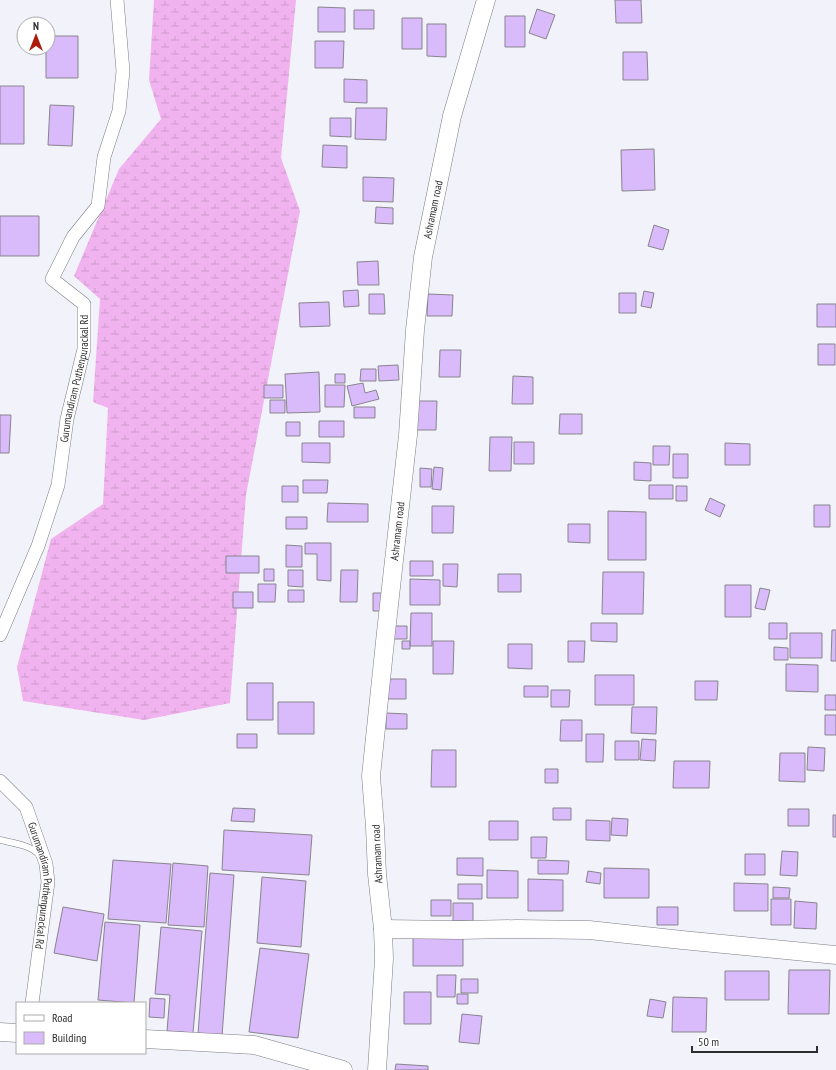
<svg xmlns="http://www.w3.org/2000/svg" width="836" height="1070" viewBox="0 0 836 1070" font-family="'PT Sans Narrow',sans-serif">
<defs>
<pattern id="wetland-marsh" width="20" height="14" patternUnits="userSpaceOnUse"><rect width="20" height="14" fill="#f1b3ef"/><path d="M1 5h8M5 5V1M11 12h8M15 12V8" fill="none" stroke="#cf9acd"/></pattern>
</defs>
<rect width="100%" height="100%" fill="#f2f2fb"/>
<path fill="url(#wetland-marsh)" d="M154 0H296L281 158 300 211 246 495 230 703 144 720 23 701 17 667 51 539 103 504 108 408 93 402 100 299 74 276 119 169 161 119 149 80Z"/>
<path fill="#d9bafa" stroke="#89858d" d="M615 0H641L642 23H616Z
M318 7 345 8V32H318Z
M537 9 555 15 546 39 529 33Z
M354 10H374V29H354Z
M505 16H525V47H505Z
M402 18H422V49H402Z
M427 24H446V57L427 56Z
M48 36H78V78H46V48H48Z
M315 41H344L343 68H315Z
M623 52H647L648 80H623Z
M344 79 367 80V103L344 102Z
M0 86H24V144H0Z
M50 105 74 106 72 146 48 145Z
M356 108H387L386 140 355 139Z
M330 118H351V137L330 136Z
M323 145 347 146V168L322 167Z
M654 149 655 190 622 191 621 150Z
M363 177 394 178 393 202 363 201Z
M376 207 393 208V224L375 223Z
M0 216H39V256H0Z
M654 225 669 230 663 250 648 246Z
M378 261 379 285H358L357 262Z
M358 290 359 306 344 307 343 291Z
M644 291 654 293 651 308 641 306Z
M619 293H636V313H619Z
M369 294H384L385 314H369Z
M428 294 453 295 452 316H427Z
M329 302 330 326 300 327 299 303Z
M817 304H836V327H817Z
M818 344H835V365H818Z
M440 350H461L460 377H439Z
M398 365 399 380 379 381 378 366Z
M361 369H376V381H360Z
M319 372 320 412 287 413 285 374Z
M335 374H345V383H335Z
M513 376 533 377V404H512Z
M363 383 365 393 376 390 379 399 352 406 347 386Z
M264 385H283V398H264Z
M325 385H345L344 407H325Z
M270 400H285V413H270Z
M414 401H437L436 430H414Z
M354 407H375V418H354Z
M560 414H582V434H559Z
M0 415H11L9 453H0Z
M319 421H344V437H319Z
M286 422H300V436H286Z
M490 437H512L511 471H489Z
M514 442H534V464H514Z
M302 443H330V463L302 462Z
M725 443 750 444V465H725Z
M653 446H670L669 465H653Z
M673 454H688V478H673Z
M634 462 651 463V481L634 480Z
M434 467 443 468 441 490 432 489Z
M420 468 432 469 431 487H420Z
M303 480H328L327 493H303Z
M649 485H673V499H649Z
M282 486H298V502H282Z
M676 486H687V501H676Z
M710 498 725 505 720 517 705 510Z
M328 503 368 504V522H327Z
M814 505H830V527H814Z
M432 506H454L453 533H432Z
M608 511 646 512V560H608Z
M286 517H307V529H286Z
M568 524H590V543L568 542Z
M305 543H331V581L317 580V554H305Z
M286 545 302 546V567H286Z
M226 556H259V573H226Z
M410 561H433V576H410Z
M443 564H458L457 587 443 586Z
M264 569H274V581H264Z
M288 570H303V587L288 586Z
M341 570H358L357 602H340Z
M603 572H644L643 614H602Z
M498 574H521V592H498Z
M410 579 440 580V605H410Z
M258 584H276L275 602H258Z
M725 585H751V617H725Z
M760 588 770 590 765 610 755 608Z
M288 590H304V602H288Z
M233 592H253V608H233Z
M373 593H386V611H373Z
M411 613H432V646H410Z
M591 623H617V642L591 641Z
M769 623H787V639H769Z
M392 626H407V639H392Z
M832 630H836V661H831Z
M790 633H822V658H790Z
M402 641H410V649H402Z
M433 641H454L453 674H433Z
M568 641H585L584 662H568Z
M508 644H532V669L508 668Z
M774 647 788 648V660H774Z
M786 664 818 665V692L786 691Z
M595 675H634V705H595Z
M387 679H406V699H387Z
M695 681H718L717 700H695Z
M247 683H273V720H247Z
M524 686H548V697H524Z
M551 690H570L569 707H551Z
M825 695H836V710H825Z
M278 702H314V734H278Z
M632 707H657L656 734 631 733Z
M386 713 407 714V729H386Z
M825 715H836V735H825Z
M561 720H582V741H560Z
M237 734H257V748H237Z
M586 734H604L603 762H586Z
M642 739 656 740 655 761 640 760Z
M615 741H639V760H615Z
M808 747 825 748 824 771 807 770Z
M432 750H456V787H431Z
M780 753H805V782L779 781Z
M674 761H710L709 788H673Z
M545 769H558V783H545Z
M233 808 255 809 254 822 231 821Z
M553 808H571V820H553Z
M788 809H809V826H788Z
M833 815H836V837H833Z
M612 818 628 819 627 836 611 835Z
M586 820 610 821V841L586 840Z
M489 821H518V840H489Z
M224 830 312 835 309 875 222 870Z
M531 837H547L546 858H531Z
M782 851 798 852 797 876 780 875Z
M745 854H765V875H745Z
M457 858H483V876L457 875Z
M113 860 171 864 166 923 108 919Z
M538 860 569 861 568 874H538Z
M173 863 208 866 204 927 168 925Z
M604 868 649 869V898H604Z
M487 870 518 871V898H487Z
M588 871 601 873 600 884 586 882Z
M210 873 234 875 222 1036 198 1034Z
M262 877 306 881 301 947 257 943Z
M528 879 563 880V911H528Z
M734 883 768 884V911H734Z
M458 884H482V899H458Z
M773 887 790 888 789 898H773Z
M771 899H791V925H771Z
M431 900H451V916H431Z
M795 901 817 903 816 929 794 928Z
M453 903H473V921H453Z
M63 907 104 914 97 961 54 953Z
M657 907H678V925H657Z
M105 922 140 925 134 1003 98 1000Z
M161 927 202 931 193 1033 167 1031 170 995 155 994Z
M413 936 463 937V966H413Z
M260 948 309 954 298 1038 249 1032Z
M789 970H830L829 1014H788Z
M725 971H769V1000H725Z
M437 975H456L455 997H437Z
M461 979H478V993H461Z
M404 992H431V1024H404Z
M457 994H468V1004H457Z
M673 997 707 998 706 1032H672Z
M150 998 165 999 164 1018 149 1017Z
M650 999 666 1002 663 1018 647 1016Z
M462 1014 482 1016 479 1044 459 1042Z
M396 1064 428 1066V1070H395Z"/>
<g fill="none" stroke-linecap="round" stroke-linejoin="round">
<g stroke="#7c7c84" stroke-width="7">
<path id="lane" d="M0 840C13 843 32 845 40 856"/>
</g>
<g stroke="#7c7c84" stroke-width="14">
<g id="street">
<path id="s1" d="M0 635 38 546 58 485 67 419 84 349V304L52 279 73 237 98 206 104 157 119 111 123 71 117 0"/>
<path id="s2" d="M0 781 26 807 46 864 48 882 32 1003"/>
</g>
</g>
<g stroke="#7c7c84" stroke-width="19">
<g id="secondary">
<path d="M383 929 460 930 517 929 589 930 682 940 836 955"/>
<path d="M0 1032 17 1033"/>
<path d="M145 1039 254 1045 343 1070"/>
<path id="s3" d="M377 1070 384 959 383 929 377 874 375 827 371 776 386 632 408 435 415 330 423 257 452 116 486 0"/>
</g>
</g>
<use href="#lane" stroke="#fff" stroke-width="6"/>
<use href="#street" stroke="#fff" stroke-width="13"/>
<use href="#secondary" stroke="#fff" stroke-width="18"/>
</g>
<g text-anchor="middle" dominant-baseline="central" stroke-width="4" stroke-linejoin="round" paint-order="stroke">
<g font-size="11" fill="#2e2e31" stroke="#fff">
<text stroke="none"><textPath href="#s3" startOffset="865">Ashramam road</textPath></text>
<text stroke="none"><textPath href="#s1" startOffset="269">Gurumandiram Puthenpurackal Rd</textPath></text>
<text stroke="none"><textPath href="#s3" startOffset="541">Ashramam road</textPath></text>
<text transform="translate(377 854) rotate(-93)">Ashramam road</text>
<text stroke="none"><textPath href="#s2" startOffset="118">Gurumandiram Puthenpurackal Rd</textPath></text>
</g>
</g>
<rect x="16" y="1002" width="130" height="52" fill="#ffffff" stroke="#ababad"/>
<rect x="24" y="1015" width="20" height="6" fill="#ffffff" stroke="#ababad"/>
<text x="52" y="1022" font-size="12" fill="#2e2e31">Road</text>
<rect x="24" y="1032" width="20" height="12" fill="#d9bafa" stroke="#ababad"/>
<text x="52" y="1042" font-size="12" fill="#2e2e31">Building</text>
<g transform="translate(36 36)"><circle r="19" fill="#ffffff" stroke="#ababad"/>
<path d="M0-3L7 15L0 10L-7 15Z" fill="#ac1c0a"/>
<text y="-6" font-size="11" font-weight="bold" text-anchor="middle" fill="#2e2e31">N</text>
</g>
<path d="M692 1046v6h125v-6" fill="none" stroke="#2e2e31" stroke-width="2"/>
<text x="698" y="1046" font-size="12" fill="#2e2e31" stroke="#ffffff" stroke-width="3" paint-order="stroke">50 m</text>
</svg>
